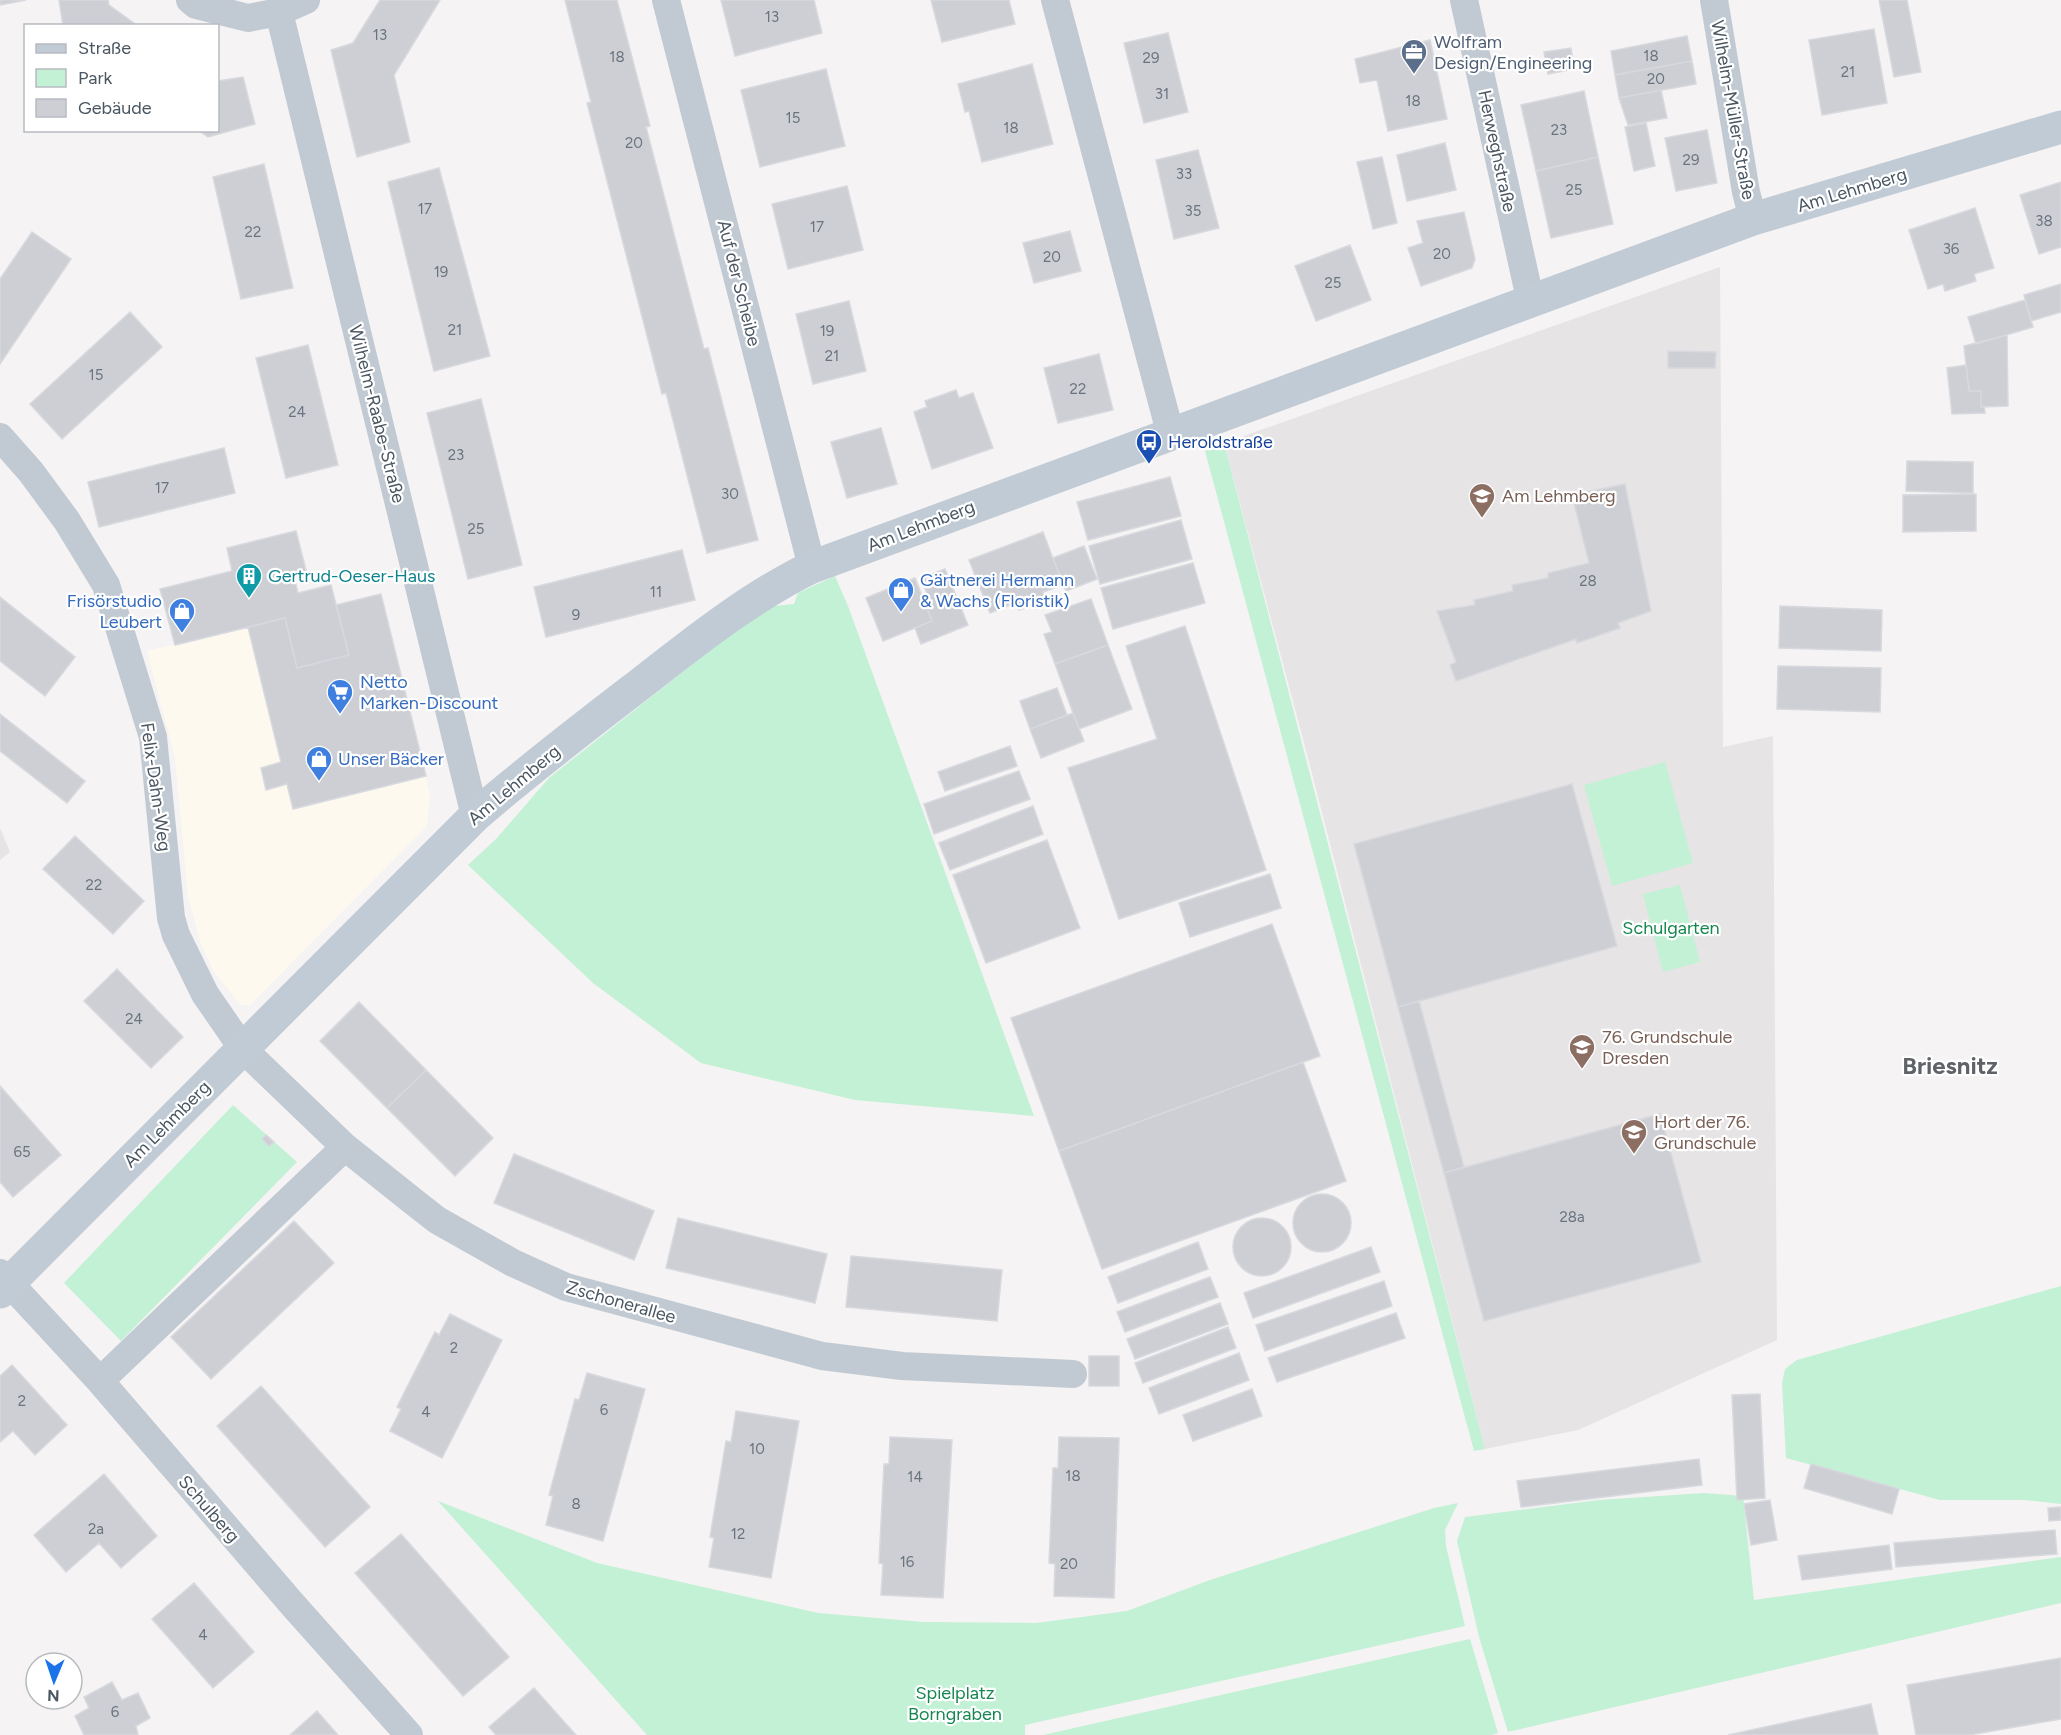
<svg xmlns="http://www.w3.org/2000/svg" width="2061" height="1735" viewBox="0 0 2061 1735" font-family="Figtree,sans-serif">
<rect width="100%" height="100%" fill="#f5f3f3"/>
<path fill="#fdf9ef" d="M381 594 430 795 427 826 250 1005H240L213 970 201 944 188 897 175 758 147 651Z"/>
<path fill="#e6e4e5" d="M1720 267 1723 747 1773 736 1777 1340 1578 1430 1485 1449 1307 754 1224 443Z
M0 828 10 852 0 860Z"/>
<path fill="#c3f1d5" d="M1224 443 1485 1449 1474 1451 1205 451Z
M835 576 848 606 1034 1116 855 1100 701 1063 593 983 468 865 496 839 549 778 719 643 773 606 794 604 798 593Z
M1665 762 1693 863 1612 886 1584 785Z
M1680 885 1700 962 1663 972 1643 894Z
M233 1105 297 1162 121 1341 64 1283Z
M2061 1286V1504L2025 1500H1940L1786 1458 1782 1383 1785 1369 1797 1360Z
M1704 1493 1743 1496 1754 1600 2061 1557V1603L1508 1732 1479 1637 1457 1541 1465 1517 1599 1500Z
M438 1501 597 1563 818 1613 924 1622 1036 1623 1127 1611 1210 1580 1434 1508 1458 1503 1445 1530 1446 1546 1465 1626 1025 1725V1735H647Z
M1470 1639 1498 1733 1491 1735H1043Z"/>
<path fill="#cdcfd5" stroke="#d7d9de" stroke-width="1.5" d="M0 0H26L0 5Z
M59 0H108L109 5 138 26H63Z
M380 0H440L394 75 410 142 357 157 331 50 353 43Z
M565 0H617L650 126 646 127 704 349 708 348 758 540 707 553 666 393 662 394 587 103 591 102Z
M721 0H814L822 33 735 56Z
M931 0H1009L1015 24 942 42Z
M1879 0H1907L1921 72 1894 77Z
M1874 29 1887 103 1822 115 1809 40Z
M1168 33 1188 112 1144 123 1124 43Z
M1687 36 1692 61 1615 75 1611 51Z
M1430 40 1447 119 1388 131 1377 80 1360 83 1355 59Z
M1571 48 1574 69 1548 74 1544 52Z
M1692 61 1696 84 1619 98 1615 75Z
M1032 64 1053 144 982 162 969 111 965 112 958 84Z
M826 69 845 146 760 167 741 90Z
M243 77 255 124 208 137 198 130H218V81Z
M1661 90 1667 118 1628 125 1619 98Z
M1584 91 1598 157 1536 171 1521 105Z
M1646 123 1655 166 1634 171 1625 127Z
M1707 130 1717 183 1676 191 1665 138Z
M1445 143 1456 190 1407 201 1397 155Z
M1198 150 1219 228 1174 239 1156 160Z
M1382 157 1397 223 1373 229 1357 162Z
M1598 157 1613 224 1551 238 1536 171Z
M264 164 293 288 241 299 213 177Z
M439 168 490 356 434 371 388 182Z
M2061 182V247L2039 254 2020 195Z
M847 186 863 250 788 269 772 204Z
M1975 208 1994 268 1974 274 1976 281 1945 291 1943 284 1928 289 1909 230Z
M1464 212 1475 259 1472 268 1421 286 1408 248 1423 243 1417 221Z
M1070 231 1081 271 1034 283 1023 243Z
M32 232 71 259 0 364V279Z
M1350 245 1371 300 1316 321 1295 266Z
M2061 284V312L2031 321 2024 295Z
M2025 300 2033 327 1976 344 1968 317Z
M849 301 866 371 813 384 796 314Z
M130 312 162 347 62 439 30 404Z
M2007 335 2008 406 1981 407V391H1969L1964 346Z
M308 345 338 465 286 478 256 358Z
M1668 351 1716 352 1715 368H1668Z
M1099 354 1113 410 1058 423 1044 368Z
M1966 365 1969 391H1981V407L1984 406 1985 413 1952 414 1947 368Z
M956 390 959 398 973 393 993 448 932 469 914 412 927 407 925 401Z
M481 399 522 565 468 579 427 413Z
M881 428 897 484 847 498 831 442Z
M224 448 235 493 99 527 88 482Z
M1907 461 1973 462V493L1906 491Z
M1170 477 1181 516 1088 540 1077 502Z
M1625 484 1651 611 1618 623 1620 628 1577 643 1576 639 1456 681 1450 665 1456 662 1437 611 1475 605 1474 600 1513 591 1512 585 1548 578V573L1589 563 1572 495Z
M1976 494V531L1903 532V495Z
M1181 520 1192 559 1100 584 1089 546Z
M296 531 307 574 294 577 298 593 331 585 349 655 297 668 285 618 175 645 160 589 232 571 227 548Z
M1043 532 1063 585 1043 592 1046 600 1033 605 1019 610 1015 603 990 613 969 560Z
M1084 546 1097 579 1066 591 1053 558Z
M682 550 695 600 546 637 534 587Z
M1193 563 1205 603 1113 629 1101 588Z
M945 569 968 625 921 644 915 628 932 621 926 606 931 604 921 578Z
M915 578 932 621 883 641 866 598Z
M381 594 426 776 293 809 287 784 266 790 261 768 281 762 248 627 285 618 297 668 349 655 336 605Z
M0 597 75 657 45 696 0 661Z
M1091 599 1108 645 1055 664 1044 634 1052 632 1045 615Z
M1780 606 1882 610 1881 651 1779 648Z
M1185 626 1266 870 1119 919 1068 768 1157 739 1126 646Z
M1108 645 1132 709 1079 729 1055 664Z
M1778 666 1881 668 1880 712 1777 709Z
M1057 688 1067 715 1030 729 1020 701Z
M1073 713 1084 741 1041 758 1030 729Z
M0 714 85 781 67 803 0 751Z
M1010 746 1017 766 945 791 938 772Z
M1019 771 1030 799 934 834 924 804Z
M1572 784 1617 946 1398 1007 1354 844Z
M1033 806 1043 834 950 870 939 843Z
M75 836 144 901 113 934 43 869Z
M1047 840 1080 928 986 963 953 875Z
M1270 874 1281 908 1190 937 1179 903Z
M1272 924 1320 1056 1059 1151 1011 1018Z
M117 969 183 1037 151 1068 84 1001Z
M1419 1001 1464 1167 1444 1173 1398 1007Z
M359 1002 426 1070 387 1108 320 1041Z
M1303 1062 1346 1181 1102 1269 1059 1151Z
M426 1070 493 1138 455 1176 387 1108Z
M0 1086 61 1155 13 1197 0 1182Z
M1660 1114 1701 1262 1484 1321 1444 1173Z
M266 1135 274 1142 269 1146 262 1139Z
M514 1154 654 1211 634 1260 494 1203Z
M1293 1223a29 29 0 1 1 58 0a29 29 0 1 1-58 0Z
M678 1218 827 1254 815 1303 666 1268Z
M1233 1247a29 29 0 1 1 58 0a29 29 0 1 1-58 0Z
M294 1221 334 1263 211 1379 171 1337Z
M1198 1242 1208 1269 1118 1303 1108 1277Z
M1371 1247 1380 1272 1253 1318 1244 1293Z
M851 1256 1002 1270 997 1321 846 1307Z
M1210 1277 1218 1297 1125 1332 1117 1312Z
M1384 1281 1392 1306 1265 1351 1256 1325Z
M1220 1303 1228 1324 1135 1359 1127 1339Z
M1396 1313 1405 1338 1277 1382 1268 1358Z
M450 1314 502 1340 442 1458 390 1431 401 1409 397 1407 435 1332 439 1335Z
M1228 1327 1236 1348 1143 1383 1135 1363Z
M1239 1353 1249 1380 1159 1414 1149 1388Z
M1089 1356H1119V1386H1089Z
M12 1365 67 1425 35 1455 13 1431 0 1442V1376Z
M587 1373 645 1389 603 1541 546 1525 553 1496 549 1495 575 1399 579 1400Z
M261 1386 370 1507 325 1547 217 1426Z
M1252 1389 1262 1416 1193 1441 1183 1415Z
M1760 1394 1765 1498 1737 1500 1732 1395Z
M736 1411 799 1421 771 1578 709 1567 714 1538 710 1537 726 1441 731 1442Z
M890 1437 952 1440 943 1598 881 1595 883 1564 879 1563 884 1464H889Z
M1059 1437 1119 1438 1114 1598 1054 1596 1055 1564 1049 1563 1053 1468H1058Z
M1699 1459 1702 1485 1521 1507 1517 1481Z
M1811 1464 1899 1489 1892 1514 1804 1488Z
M104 1474 157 1536 121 1568 99 1543 66 1572 34 1535Z
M1770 1500 1777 1540 1751 1545 1744 1504Z
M2061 1507V1520L2049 1521 2048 1508Z
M2055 1530 2057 1554 1896 1567 1894 1543Z
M401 1534 509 1657 463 1696 355 1573Z
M1889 1545 1892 1569 1802 1580 1798 1556Z
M194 1583 254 1652 213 1688 152 1619Z
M2061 1658V1719L1969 1735H1916L1907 1685Z
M112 1682 122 1700 138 1693 150 1718 136 1726 138 1735H84L75 1716 89 1708 84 1697Z
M534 1688 576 1735H496L489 1727Z
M1871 1704 1878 1735H1728Z
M317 1711 338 1735H290Z"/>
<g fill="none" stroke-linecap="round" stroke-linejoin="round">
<path stroke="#c1cad2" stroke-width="28" d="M190 0 196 5 248 18 279 12 306 0
M666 0 812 567
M1055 0 1170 432
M1464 0 1531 303
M1714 0 1746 192 1753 219
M279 12 475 816
M0 437 31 472 67 521 106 585 153 737 171 918 176 935 205 994 243 1049 345 1147 414 1202 437 1220 513 1263 566 1287 822 1356 902 1366 1073 1374
M0 1273 100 1381 293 1605 409 1735
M100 1381 345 1147"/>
<path stroke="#c1cbd6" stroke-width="33" d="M0 1292 475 816C528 770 583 728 639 685 693 643 750 597 812 567L1753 219 2061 127"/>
</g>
<defs>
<g id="office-pin" transform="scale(1.35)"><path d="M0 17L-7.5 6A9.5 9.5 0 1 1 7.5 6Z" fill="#5c6f8a" stroke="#fff"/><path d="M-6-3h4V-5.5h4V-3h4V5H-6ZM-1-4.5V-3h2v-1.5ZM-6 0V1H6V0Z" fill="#fff"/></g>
<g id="bus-pin" transform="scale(1.35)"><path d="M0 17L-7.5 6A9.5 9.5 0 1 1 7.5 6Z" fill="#1a4fb4" stroke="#fff"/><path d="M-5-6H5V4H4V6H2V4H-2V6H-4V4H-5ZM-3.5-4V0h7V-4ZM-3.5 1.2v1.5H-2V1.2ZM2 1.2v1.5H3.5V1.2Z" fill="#fff"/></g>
<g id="school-pin" transform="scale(1.35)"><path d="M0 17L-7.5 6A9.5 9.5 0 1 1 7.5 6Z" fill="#8d6e63" stroke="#fff"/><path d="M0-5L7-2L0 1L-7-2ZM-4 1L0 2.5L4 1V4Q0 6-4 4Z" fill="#fff"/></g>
<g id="building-pin" transform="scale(1.35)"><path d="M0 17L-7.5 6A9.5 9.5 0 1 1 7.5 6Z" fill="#0f9aa8" stroke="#fff"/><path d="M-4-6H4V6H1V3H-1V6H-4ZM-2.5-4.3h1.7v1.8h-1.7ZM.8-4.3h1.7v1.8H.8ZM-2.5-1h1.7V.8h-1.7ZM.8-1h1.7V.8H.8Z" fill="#fff"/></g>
<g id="shop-pin" transform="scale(1.35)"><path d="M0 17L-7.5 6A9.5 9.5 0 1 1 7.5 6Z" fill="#3f7fe0" stroke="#fff"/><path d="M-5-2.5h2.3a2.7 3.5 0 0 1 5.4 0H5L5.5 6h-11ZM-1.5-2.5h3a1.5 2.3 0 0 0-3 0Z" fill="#fff"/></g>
<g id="supermarket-pin" transform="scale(1.35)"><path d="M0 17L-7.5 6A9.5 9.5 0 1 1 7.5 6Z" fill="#3f7fe0" stroke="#fff"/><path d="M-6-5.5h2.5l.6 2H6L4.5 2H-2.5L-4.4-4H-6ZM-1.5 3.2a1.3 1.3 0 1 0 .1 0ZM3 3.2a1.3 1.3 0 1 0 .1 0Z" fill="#fff"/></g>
</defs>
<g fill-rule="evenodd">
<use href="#office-pin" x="1414" y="52"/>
<use href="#bus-pin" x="1149" y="442"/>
<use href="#school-pin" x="1482" y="496"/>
<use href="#building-pin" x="249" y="576"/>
<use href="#shop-pin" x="901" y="590"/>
<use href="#shop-pin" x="182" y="611"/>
<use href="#supermarket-pin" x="340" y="692"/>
<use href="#shop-pin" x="319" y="759"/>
<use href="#school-pin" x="1582" y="1047"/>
<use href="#school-pin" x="1634" y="1132"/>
</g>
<g text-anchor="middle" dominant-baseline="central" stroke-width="4.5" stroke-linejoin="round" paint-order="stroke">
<g font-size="15" fill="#6b747e">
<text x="772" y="17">13</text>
<text x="380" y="35">13</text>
<text x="1651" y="56">18</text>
<text x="617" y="57">18</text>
<text x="1151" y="58">29</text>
<text x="1848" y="72">21</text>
<text x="1656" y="79">20</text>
<text x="1162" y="94">31</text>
<text x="1413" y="101">18</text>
<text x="793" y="118">15</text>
<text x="1011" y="128">18</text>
<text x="1559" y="130">23</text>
<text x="634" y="143">20</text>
<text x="1691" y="160">29</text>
<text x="1184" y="174">33</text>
<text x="1574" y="190">25</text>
<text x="425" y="209">17</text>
<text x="1193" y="211">35</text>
<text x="2044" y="221">38</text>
<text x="817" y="227">17</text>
<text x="253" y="232">22</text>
<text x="1951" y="249">36</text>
<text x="1442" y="254">20</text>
<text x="1052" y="257">20</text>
<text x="441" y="272">19</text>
<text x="1333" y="283">25</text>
<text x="455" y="330">21</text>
<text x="827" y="331">19</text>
<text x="832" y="356">21</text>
<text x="96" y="375">15</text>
<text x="1078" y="389">22</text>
<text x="297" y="412">24</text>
<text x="456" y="455">23</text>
<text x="162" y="488">17</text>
<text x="730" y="494">30</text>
<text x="476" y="529">25</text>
<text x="1588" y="581">28</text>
<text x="656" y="592">11</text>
<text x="576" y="615">9</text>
<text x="94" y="885">22</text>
<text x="134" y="1019">24</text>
<text x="22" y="1152">65</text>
<text x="1572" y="1217">28a</text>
<text x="454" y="1348">2</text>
<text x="22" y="1401">2</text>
<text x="604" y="1410">6</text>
<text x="426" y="1412">4</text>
<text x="757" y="1449">10</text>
<text x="1073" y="1476">18</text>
<text x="915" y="1477">14</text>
<text x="576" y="1504">8</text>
<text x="96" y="1529">2a</text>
<text x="738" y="1534">12</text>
<text x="907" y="1562">16</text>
<text x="1069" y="1564">20</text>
<text x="203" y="1635">4</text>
<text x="115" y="1712">6</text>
</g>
<g font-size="18" fill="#4e5e75" stroke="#fff" text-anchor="start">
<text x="1434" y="42">Wolfram<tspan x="1434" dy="21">Design/Engineering</tspan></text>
</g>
<g font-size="18" fill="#4a5661" stroke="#fff">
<text transform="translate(1733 110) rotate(80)">Wilhelm-Müller-Straße</text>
<text transform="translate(1497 151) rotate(78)">Herweghstraße</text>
<text transform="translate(1852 190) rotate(-17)">Am Lehmberg</text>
<text transform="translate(739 283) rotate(76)">Auf der Scheibe</text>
<text transform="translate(377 414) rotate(76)">Wilhelm-Raabe-Straße</text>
<text transform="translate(921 526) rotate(-21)">Am Lehmberg</text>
<text transform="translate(514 785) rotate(-40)">Am Lehmberg</text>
<text transform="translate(156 787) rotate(82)">Felix-Dahn-Weg</text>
<text transform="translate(167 1124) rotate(-45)">Am Lehmberg</text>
<text transform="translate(621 1302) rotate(16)">Zschonerallee</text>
<text transform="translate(209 1509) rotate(49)">Schulberg</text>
</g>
<g font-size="18" fill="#164399" stroke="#fff" text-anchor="start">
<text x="1168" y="442">Heroldstraße</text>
</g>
<g font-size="18" fill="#785e54" stroke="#fff" text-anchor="start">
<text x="1502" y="496">Am Lehmberg</text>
<text x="1602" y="1037">76. Grundschule<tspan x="1602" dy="21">Dresden</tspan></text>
<text x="1654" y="1122">Hort der 76.<tspan x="1654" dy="21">Grundschule</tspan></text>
</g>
<g font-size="18" fill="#0d838f" stroke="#fff" text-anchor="start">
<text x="268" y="576">Gertrud-Oeser-Haus</text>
</g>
<g font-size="18" fill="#366cbe" stroke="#fff" text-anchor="start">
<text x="920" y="580">Gärtnerei Hermann<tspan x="920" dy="21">&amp; Wachs (Floristik)</tspan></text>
<text x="162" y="601" text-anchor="end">Frisörstudio<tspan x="162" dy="21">Leubert</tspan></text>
<text x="360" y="682">Netto<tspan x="360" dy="21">Marken-Discount</tspan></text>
<text x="338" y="759">Unser Bäcker</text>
</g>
<g font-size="18" fill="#17864f" stroke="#fff">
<text x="1671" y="928">Schulgarten</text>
<text x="955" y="1693">Spielplatz<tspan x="955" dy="21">Borngraben</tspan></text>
</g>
<g font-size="24" font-weight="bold" fill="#5f6368" stroke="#fff">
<text x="1950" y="1065">Briesnitz</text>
</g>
</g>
<rect x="24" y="24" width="195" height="108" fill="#ffffff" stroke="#b7bbc0" stroke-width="1.5"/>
<rect x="36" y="44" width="30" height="9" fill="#c1cbd6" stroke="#b7bbc0" stroke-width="1.5"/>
<text x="78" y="54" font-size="18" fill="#4a5661">Straße</text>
<rect x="36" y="69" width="30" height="18" fill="#c3f1d5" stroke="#b7bbc0" stroke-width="1.5"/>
<text x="78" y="84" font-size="18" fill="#4a5661">Park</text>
<rect x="36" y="99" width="30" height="18" fill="#cdcfd5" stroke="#b7bbc0" stroke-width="1.5"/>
<text x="78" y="114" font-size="18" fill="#4a5661">Gebäude</text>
<g transform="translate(54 1681) rotate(182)"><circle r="28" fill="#ffffff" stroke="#b7bbc0" stroke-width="1.5"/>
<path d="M0-4.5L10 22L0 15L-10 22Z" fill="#1a73e8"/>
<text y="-9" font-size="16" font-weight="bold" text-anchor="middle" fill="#4a5661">N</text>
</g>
</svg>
